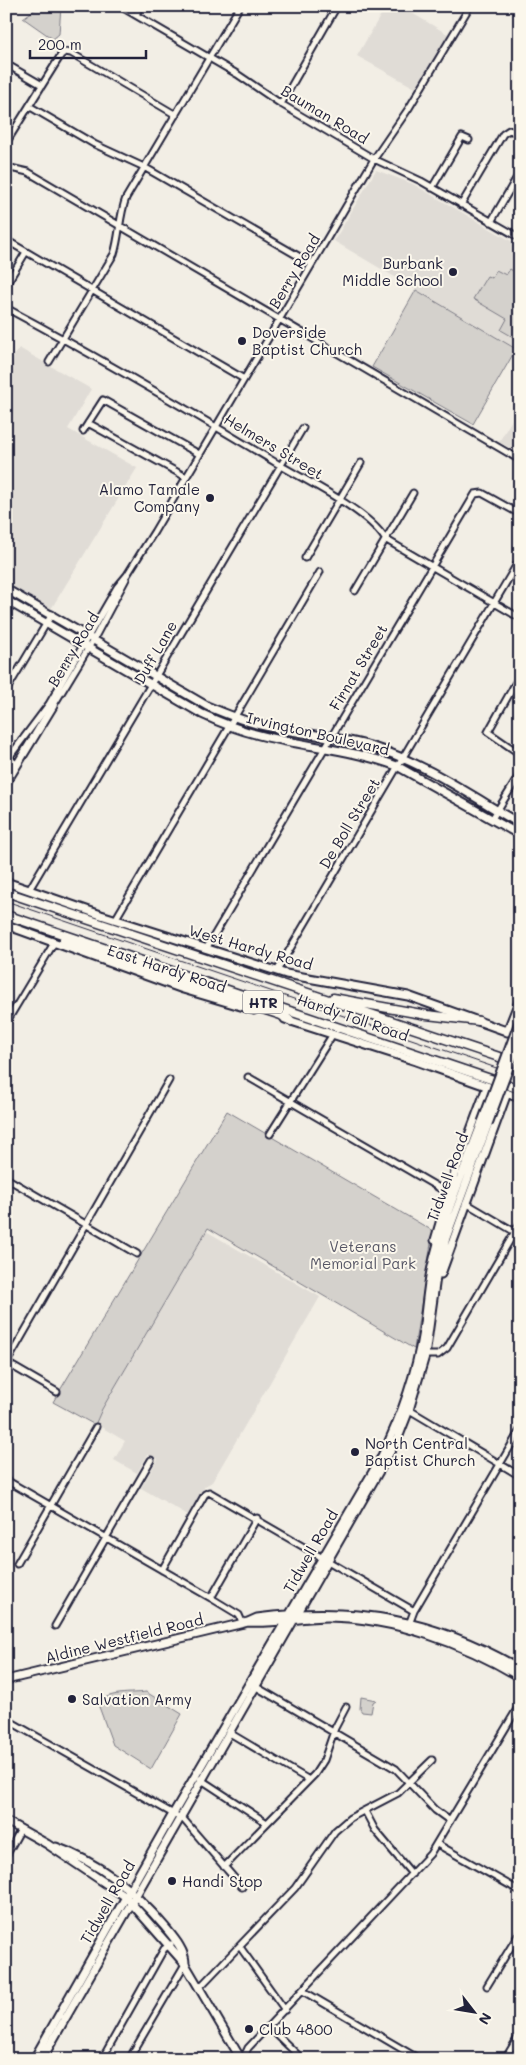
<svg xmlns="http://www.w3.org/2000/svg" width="526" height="2065" viewBox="0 0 526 2065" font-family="Mali,sans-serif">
<rect width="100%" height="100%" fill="#f2eee5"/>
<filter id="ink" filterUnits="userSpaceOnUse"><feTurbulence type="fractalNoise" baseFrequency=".02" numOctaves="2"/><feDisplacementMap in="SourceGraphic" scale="10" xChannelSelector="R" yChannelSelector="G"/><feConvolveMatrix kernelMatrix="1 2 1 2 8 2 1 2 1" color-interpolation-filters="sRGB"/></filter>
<g filter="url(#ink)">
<path fill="#e0dcd6" d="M386 6H400L449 35 417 89 357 56Z
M376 170 413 184 520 246V351L334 241Z
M19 348 91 389 68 429 137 468 51 609 6 585V369Z
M520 406V453L499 442Z
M206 1231 320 1297 212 1482 205 1486 188 1515 141 1488 158 1459 148 1454 137 1473 114 1460 125 1441 96 1424 102 1409Z"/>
<path fill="#d4d1cc" stroke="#7b7a84" d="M40 6H61L59 34 53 39 23 18Z
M510 269 520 275V341L501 330 507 319 473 299 487 276 492 278 496 270 506 275Z
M416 290 516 349 473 424 372 367Z
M227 1111 433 1231 414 1349 208 1228 102 1409 95 1425 53 1402Z
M146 1692 182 1714 151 1769 113 1745 98 1704C106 1691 132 1694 146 1692Z
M361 1697 376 1700 373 1702 371 1713 362 1712 360 1709Z"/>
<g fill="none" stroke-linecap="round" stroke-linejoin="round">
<path stroke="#76747f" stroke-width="1" d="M228 2059 229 2057"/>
<g stroke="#22223b" stroke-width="9">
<path id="minor" d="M120 6 237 74 281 104 374 159 421 181 520 238
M136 15 140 6
M6 64 42 85
M281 104 337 6
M29 106 94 144 144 167 312 264
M6 143 61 55 65 52 71 53 176 115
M6 167 28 172 520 460
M432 188 462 137 469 140
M461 205 503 134 509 130 520 134
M491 222 520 172
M6 240 244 379
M6 285 26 252
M6 308C100 358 192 412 283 467 311 483 369 512 385 539L520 618
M49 362 114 254C120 235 119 216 126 198L240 6
M88 423 186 477
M83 431 103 400 199 454
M305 558 361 463
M355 591 413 493
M520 675 488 732 520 754
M6 691 52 614
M52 708 95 637 126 579
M7 760 49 704 117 587 127 575 154 532 374 159 409 108 470 6
M492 819 520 774
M29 890 303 428
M115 920 320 572
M206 949 475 494 482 493 520 514
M277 971 520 559
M6 1023 54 943
M248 1077 448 1193
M270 1134 333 1034
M6 1178 137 1254
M466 1203 515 1232
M423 1355H438L447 1348 520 1223
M7 1363 57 1392
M6 1364 169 1080
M406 1408 520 1476
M6 1480 211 1598 239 1615 243 1624
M17 1564 96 1427
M162 1570 205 1494 209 1492 414 1611
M211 1598 257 1518
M55 1626 151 1460
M408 1627 414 1611 520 1430
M253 1685 396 1769 435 1810 450 1821
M6 1719 184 1820 242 1887
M228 1732 309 1780
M200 1779 267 1823
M365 1811 375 1830 412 1874
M437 1844 520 1891
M6 1856 21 1829
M224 1867 315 1774 324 1760 335 1728 346 1707
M240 1947 285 2010
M487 1986 520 1932
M199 1988 295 1888 335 1831 350 1818 398 1793 432 1760
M303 1991 419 2059
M269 2027 302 2059
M102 2059 164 1949 171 1944
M129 2059 185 1964
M243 2059 248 2048 430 1854 520 1704
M505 2059 520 2034"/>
</g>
<g stroke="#22223b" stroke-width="11">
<path id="major" d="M6 589 207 706C226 714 245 722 265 726 300 734 336 736 370 746 423 762 472 796 520 824
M6 600 202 714C221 723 239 730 259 735 305 747 352 749 397 766L520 835
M8 758 16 766
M6 783 53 706
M6 882 101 915 286 974 408 996 520 1036
M6 925 183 989 254 1010
M285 1019 416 1061 520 1098
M507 1032 520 999
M435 1240 454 1175 487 1087
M441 1274 507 1093
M248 1622C274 1624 301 1617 328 1617 395 1618 463 1643 520 1677
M6 1680 248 1622 257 1618C354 1605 435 1619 520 1669
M6 1821 47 1844 126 1897 185 1964 241 2059
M56 1847C100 1863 135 1891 165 1927 173 1937 185 1950 185 1963
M34 2059 173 1814 381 1458C401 1417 416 1376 423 1331 426 1311 427 1291 431 1271 442 1220 464 1171 482 1122
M42 2059 398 1438 409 1410 425 1356 436 1277 446 1238 488 1124"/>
</g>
<g stroke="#22223b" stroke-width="11">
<path id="highway" d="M6 892 520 1064
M6 915 520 1089
M64 939 129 965 281 1015 291 1021
M333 998 427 1015 479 1021"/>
</g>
<use href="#minor" stroke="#fbf7ec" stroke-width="5"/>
<use href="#major" stroke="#fbf7ec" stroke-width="7"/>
<use href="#highway" stroke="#fbf7ec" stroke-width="8"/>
<path stroke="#22223b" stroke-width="1" d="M6 901 520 1076"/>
<g stroke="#22223b" stroke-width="11" stroke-linecap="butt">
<path id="major-bridge" d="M482 1122 519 1022
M488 1124 520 1038"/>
</g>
<use href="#major-bridge" stroke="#fbf7ec" stroke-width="7"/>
</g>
</g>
<g fill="#22223b" stroke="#fbf7ec" stroke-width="2">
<circle cx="453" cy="272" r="5"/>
<circle cx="242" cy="341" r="5"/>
<circle cx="210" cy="498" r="5"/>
<circle cx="355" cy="1452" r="5"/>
<circle cx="72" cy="1699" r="5"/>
<circle cx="172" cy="1881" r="5"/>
<circle cx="249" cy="2029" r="5"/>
</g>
<g text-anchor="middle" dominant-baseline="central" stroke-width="4" stroke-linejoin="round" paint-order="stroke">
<rect fill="#fbf7ec" stroke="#636270" stroke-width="1" x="243" y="990.5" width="40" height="23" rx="4"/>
<g font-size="14" font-weight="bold" fill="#22223b">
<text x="263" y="1002">HTR</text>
</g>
<g font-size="15" fill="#22223b" stroke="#fbf7ec">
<text transform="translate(325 114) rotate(31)">Bauman Road</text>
<text transform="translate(294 271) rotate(-59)">Berry Road</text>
<text transform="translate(274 446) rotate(31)">Helmers Street</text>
<text transform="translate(73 649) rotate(-59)">Berry Road</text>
<text transform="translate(155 652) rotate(-60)">Duff Lane</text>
<text transform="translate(358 667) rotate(-59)">Firnat Street</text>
<text transform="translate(318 733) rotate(13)">Irvington Boulevard</text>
<text transform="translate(349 823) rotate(-59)">De Boll Street</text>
<text transform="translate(251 947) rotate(16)">West Hardy Road</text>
<text transform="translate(167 968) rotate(18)">East Hardy Road</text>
<text transform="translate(353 1017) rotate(19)">Hardy Toll Road</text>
<text transform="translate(447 1177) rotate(-70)">Tidwell Road</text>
<text transform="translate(310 1551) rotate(-60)">Tidwell Road</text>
<text transform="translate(124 1638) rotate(-14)">Aldine Westfield Road</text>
<text transform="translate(107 1902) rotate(-60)">Tidwell Road</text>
</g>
<g font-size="15" fill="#22223b" stroke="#fbf7ec" text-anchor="start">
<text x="443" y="263" text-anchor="end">Burbank<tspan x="443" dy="17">Middle School</tspan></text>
<text x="252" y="332">Doverside<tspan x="252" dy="17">Baptist Church</tspan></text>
<text x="200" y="489" text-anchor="end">Alamo Tamale<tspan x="200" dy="17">Company</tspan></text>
<text x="365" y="1443">North Central<tspan x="365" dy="17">Baptist Church</tspan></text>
<text x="82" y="1699">Salvation Army</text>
<text x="182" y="1881">Handi Stop</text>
<text x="259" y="2029">Club 4800</text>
</g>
<g font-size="15" fill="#575766" stroke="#fbf7ec">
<text x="363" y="1246">Veterans<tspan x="363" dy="17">Memorial Park</tspan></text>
</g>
</g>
<rect width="526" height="2065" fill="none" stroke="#fbf7ec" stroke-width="25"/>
<rect x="12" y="12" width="501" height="2040" fill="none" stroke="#22223b" stroke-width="2" filter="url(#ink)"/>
<g transform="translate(474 2012) rotate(121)" stroke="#fbf7ec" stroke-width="4" paint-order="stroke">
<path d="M0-4L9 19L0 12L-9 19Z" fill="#22223b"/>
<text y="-8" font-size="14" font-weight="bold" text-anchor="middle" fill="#22223b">N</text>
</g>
<path d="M30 50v8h116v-8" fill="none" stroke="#22223b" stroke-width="2.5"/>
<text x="38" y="50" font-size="15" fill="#22223b" stroke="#fbf7ec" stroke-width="4" paint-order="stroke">200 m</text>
</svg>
